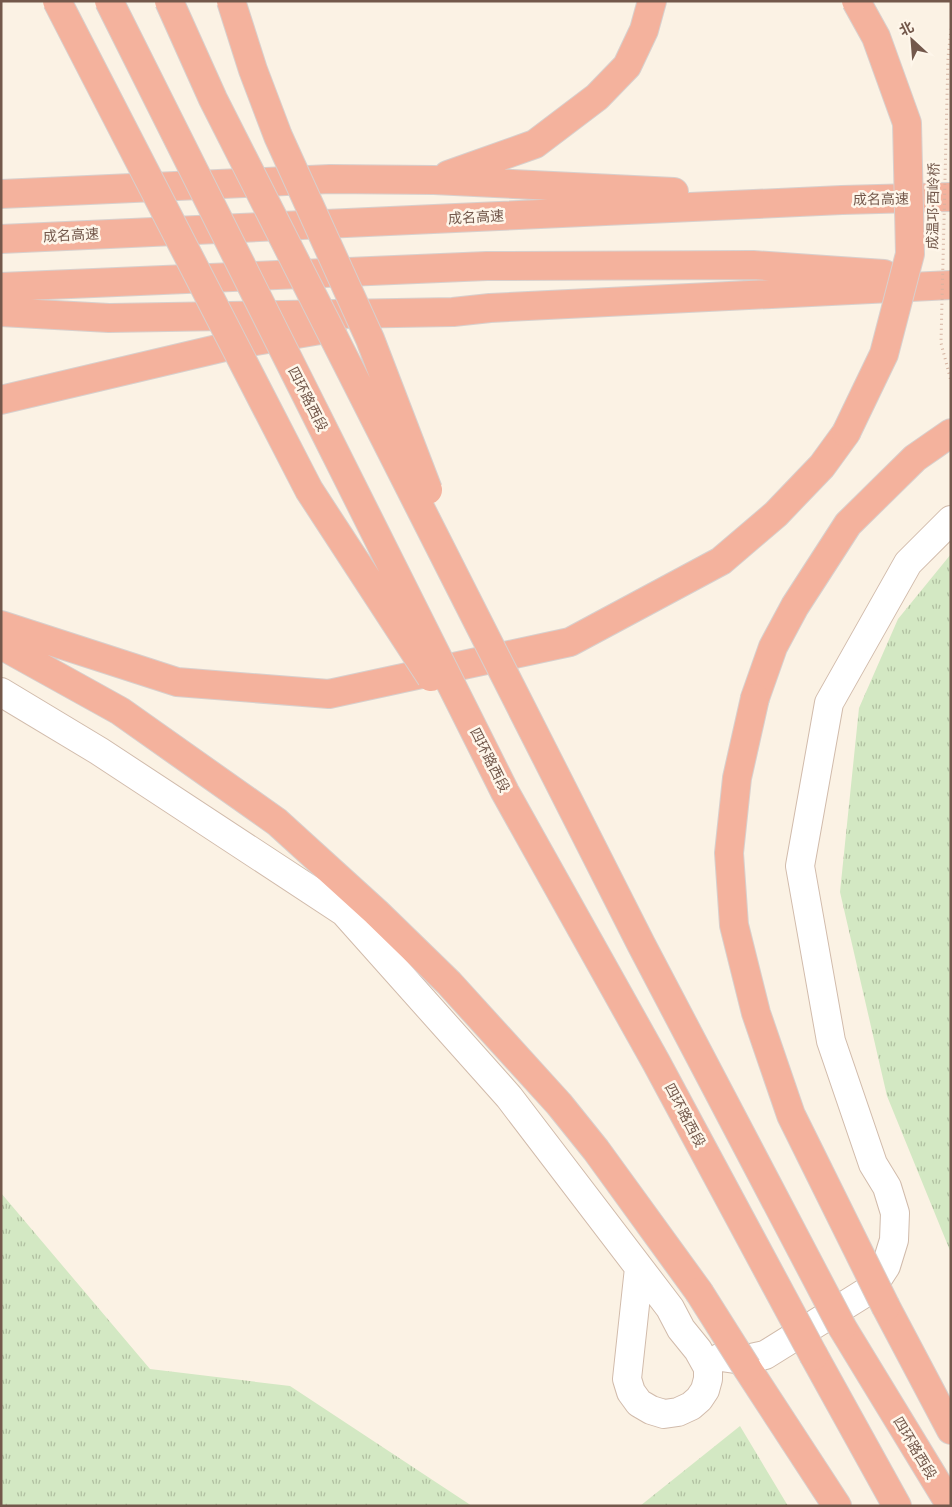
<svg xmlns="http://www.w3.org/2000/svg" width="952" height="1507" viewBox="0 0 952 1507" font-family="'Roboto Condensed','Noto Sans SC',sans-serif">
<defs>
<pattern id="grass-tufts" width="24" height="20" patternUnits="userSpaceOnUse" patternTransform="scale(1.25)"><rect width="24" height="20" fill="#d3e8c3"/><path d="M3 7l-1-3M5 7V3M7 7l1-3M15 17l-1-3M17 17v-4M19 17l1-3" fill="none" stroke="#b0bfa0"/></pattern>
</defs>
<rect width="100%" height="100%" fill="#fbf2e4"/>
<path fill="url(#grass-tufts)" d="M951 554V1253L887 1096 840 892 859 708 898 619Z
M1 1193 150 1369 290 1386 472 1506H1Z
M740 1426 788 1506H640Z"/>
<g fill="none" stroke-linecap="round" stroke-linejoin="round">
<g stroke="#d1bbab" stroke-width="30">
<path id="secondary" d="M1 692 99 751 344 912 509 1097 670 1308 681 1329 698 1350 708 1368V1379L705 1390 699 1399 691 1406 678 1412 664 1414 651 1410 639 1403 631 1392 627 1379 639 1268
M721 1357 742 1360 765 1355 871 1289 886 1266 894 1240 895 1213 887 1187 873 1164 831 1041 800 866 829 703 908 563 951 520"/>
</g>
<g stroke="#d8d0cd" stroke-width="30">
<path id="highway" d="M448 175 535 144 597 97 627 66 644 30 652 1
M1 194 330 179 434 180 674 192
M1 239 842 200 951 197
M1 287 487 266 753 265 884 274
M1 312 109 318 453 312 490 308 951 285
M1 400 238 344 332 328
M1 625 177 682 329 694 570 642 721 561 776 514 822 466 846 433
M1 645 120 711 277 822 376 912 449 983 559 1104 596 1150 699 1292
M755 698 773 647 795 606 848 524 915 458 951 433
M886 1307 951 1430
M842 1327 951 1506
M814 1356 897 1506
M747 1368 837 1506"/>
</g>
<use href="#secondary" stroke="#fff" stroke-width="28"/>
<use href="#highway" stroke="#f4b29d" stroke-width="28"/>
<g stroke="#d8d0cd" stroke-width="30" stroke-linecap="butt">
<path id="highway-bridge" d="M57 1 309 490 431 677
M109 1 505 792 656 1062 814 1356
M169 1 213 99 486 638 641 944 842 1327
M231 1 253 70 278 136 370 339 428 490
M846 433 884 354 910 254 907 123 876 37 856 1
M755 698 737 778 729 853 734 925 756 1013 791 1115 886 1307
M699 1292 747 1368"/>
</g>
<path stroke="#d5b3a0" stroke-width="3" stroke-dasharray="1 4" stroke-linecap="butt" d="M951 29 948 57 941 343 951 381"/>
<use href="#highway-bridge" stroke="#f4b29d" stroke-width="28"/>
</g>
<g text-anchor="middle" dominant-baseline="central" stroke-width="5" stroke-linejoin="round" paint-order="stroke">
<g font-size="14" fill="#73584b" stroke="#fef6ea">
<text transform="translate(881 199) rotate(-1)">成名高速</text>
<text transform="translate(933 206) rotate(-89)">成温邛·西岭桥</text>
<text transform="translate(476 217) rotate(-3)">成名高速</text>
<text transform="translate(71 235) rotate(-3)">成名高速</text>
<text transform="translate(308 399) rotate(63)">四环路西段</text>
<text transform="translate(490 760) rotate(63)">四环路西段</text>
<text transform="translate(685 1115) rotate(62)">四环路西段</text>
<text transform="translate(915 1448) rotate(59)">四环路西段</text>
</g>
</g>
<rect width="952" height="1507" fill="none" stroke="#73584b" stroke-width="5"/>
<g transform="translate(912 40) rotate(334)" stroke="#fef6ea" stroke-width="4" paint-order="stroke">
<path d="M0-4L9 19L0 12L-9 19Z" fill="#73584b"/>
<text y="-8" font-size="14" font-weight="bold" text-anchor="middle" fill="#73584b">北</text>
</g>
</svg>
